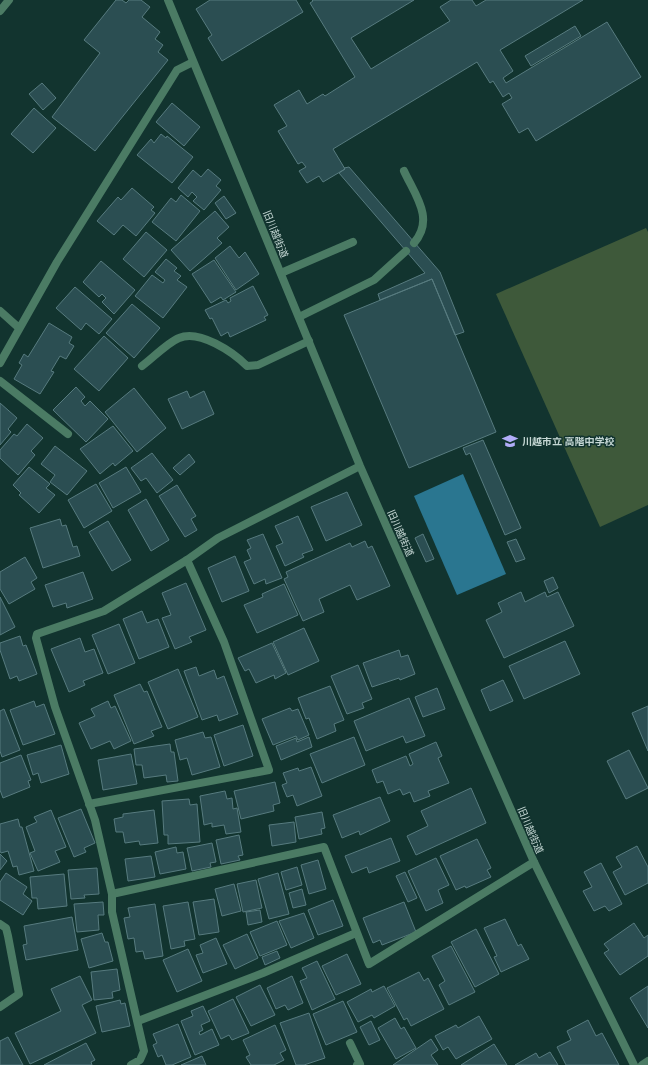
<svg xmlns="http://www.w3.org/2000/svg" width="648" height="1065" viewBox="0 0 648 1065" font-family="'Noto Serif','Noto Sans JP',serif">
<rect width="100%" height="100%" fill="#12342f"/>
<path fill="#3e593a" d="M646 228 648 232V505L600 527 496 294Z"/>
<path fill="#2a7690" d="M463 474 506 574 457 595 414 496Z"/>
<path fill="#2b4e52" stroke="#577b7f" d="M116 0H122L126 3 129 0H141L150 7 142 17 160 32 155 39 163 45 158 52 168 60 95 151 52 117 100 53 84 40Z
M210 0H296L303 12 222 61 208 38 212 35 196 9Z
M312 0H414L351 38 371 69 450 21 440 7 451 0H472L476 6 486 0H583L500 50 513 71 503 78 506 83 607 22 641 77 536 141 528 128 519 133 502 104 512 98 509 93 503 97 493 81 490 83 477 62 333 149 345 169 323 182 319 176 307 183 299 171 306 167 302 162 298 164 278 131 287 126 274 105 299 90 307 104 323 94 325 96 355 77 310 3 313 1Z
M575 26 581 36 531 66 525 56Z
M42 83 56 98 43 110 29 94Z
M172 103 200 127 184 146 156 122Z
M34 108 56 128 33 153 11 134Z
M161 134 166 138 167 136 193 157 172 183 137 155 151 139 154 143Z
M349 167 440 272 464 332 455 335 432 279 380 300 378 294 425 273 339 173 345 169 344 168Z
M208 169 221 180 216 186 221 190 204 210 193 201 197 197 192 192 188 197 178 188 193 170 201 177Z
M132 188 154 207 151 210 155 213 136 236 123 225 114 235 97 221 118 197 121 200Z
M181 195 200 211 176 241 152 222 171 198 176 202Z
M224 196 236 213 226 219 215 203Z
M215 211 229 227 217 238 222 243 190 271 171 250Z
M146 232 167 250 144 277 123 259Z
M230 246 239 258 245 252 259 274 236 290 215 258Z
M166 259 177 268 174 271 181 276 177 280 187 287 163 318 135 296 152 275 163 283 165 280 155 272Z
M214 260 236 292 223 300 221 297 211 303 192 274Z
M101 261 135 290 114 314 102 302 106 298 102 294 99 297 83 282Z
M432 279 496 432 409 468 344 315Z
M253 286 268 315 264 317 266 320 230 337 228 332 221 336 212 318 210 319 205 310 226 300 228 303 231 301 230 298Z
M75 287 112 319 99 334 86 323 81 330 56 308Z
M132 304 160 328 134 358 106 333Z
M49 323 72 337 69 343 74 346 66 359 60 356 51 371 54 372 40 394 14 379 22 365 19 363 24 354 28 357Z
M104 336 128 358 99 391 74 369Z
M76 387 85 397 81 401 85 406 90 401 108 419 86 442 53 410Z
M134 388 166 428 137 452 105 412Z
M187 391 190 398 204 391 214 414 182 429 168 399Z
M0 403 17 418 8 429 11 432 0 445Z
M27 424 43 438 31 451 35 455 18 475 0 458V450L14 434 17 436Z
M113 426 133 451 115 466 113 463 100 474 80 449Z
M483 440 521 528 505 535 470 453 466 455 463 448Z
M55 446 87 471 67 495 50 482 55 475 41 464Z
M152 453 173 480 157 493 146 478 141 481 131 468Z
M189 454 195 462 180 475 173 468Z
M29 467 50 484 46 488 55 495 39 513 19 495 21 493 13 485Z
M126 467 141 492 113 508 99 483Z
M96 484 112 511 84 528 68 500Z
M177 485 196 516 191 519 197 530 185 537 159 496Z
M347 492 362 525 326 541 311 507Z
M146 499 169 540 151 551 128 510Z
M298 516 313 550 302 554 304 557 285 566 276 546 283 543 275 526Z
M60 519 62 526 66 525 73 547 77 546 80 556 43 568 30 528Z
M108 521 131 560 112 571 89 532Z
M263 534 282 578 266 584 265 579 254 584 244 562 251 559 247 550 251 548 247 540Z
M423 534 434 559 426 562 415 538Z
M516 539 525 559 516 562 507 542Z
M365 541 368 548 372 546 390 586 357 600 350 585 319 599 324 612 303 621 284 579 288 577 286 572 350 543 352 547Z
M235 556 249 591 222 602 208 568Z
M25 557 37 578 31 582 35 589 9 604 0 589V572Z
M83 572 93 599 67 608 66 603 53 607 45 585Z
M553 577 558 588 549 593 544 581Z
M186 583 206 630 189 637 192 642 175 649 162 618 171 615 162 593Z
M284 584 298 615 257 633 244 605 263 597 262 594Z
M521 592 525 602 545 592 547 597 558 592 574 626 504 658 486 620 502 612 498 603Z
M0 597 15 627 0 635Z
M142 611 147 623 158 619 169 647 139 659 123 619Z
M119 624 135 663 108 674 92 635Z
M304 628 319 661 288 675 273 642Z
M20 636 23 646 26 645 37 674 19 681 17 676 10 679 0 650V643Z
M80 638 85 652 94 649 103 673 83 681 85 685 69 692 51 649Z
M565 641 580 674 524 699 509 666Z
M272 643 286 673 275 679 274 675 256 683 249 669 245 671 238 658Z
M399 650 401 657 408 655 415 674 400 680 399 678 372 687 363 663Z
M358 665 372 699 362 703 364 708 347 714 331 676Z
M196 667 199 676 214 670 217 679 224 676 238 714 219 721 217 715 202 720 184 671Z
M178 669 198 717 168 729 148 682Z
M503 680 513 701 490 711 481 690Z
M140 684 144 692 147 691 162 727 151 731 154 736 134 744 114 695Z
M330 686 344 720 334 724 336 731 317 739 309 718 306 719 298 698Z
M437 688 445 709 423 717 415 697Z
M409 698 425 736 406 743 403 736 366 751 354 721Z
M34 701 36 707 44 704 55 734 23 745 10 710Z
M108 701 111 708 115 706 131 741 114 749 110 741 91 749 79 723 95 716 91 709Z
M648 706V751L632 713Z
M290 708 292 711 298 709 309 735 298 740 296 736 273 745 262 719Z
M4 709 20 750 2 757 0 751V711Z
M243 725 253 756 224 766 214 735Z
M203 732 205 738 211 737 220 767 192 775 187 758 180 760 175 740Z
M309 737 312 747 281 760 276 746 296 738 297 742Z
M354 737 365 765 322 783 310 754Z
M436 742 442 756 438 758 449 783 428 791 430 796 414 802 410 792 403 795 400 789 388 794 383 781 377 783 372 770 406 756 410 766 413 764 409 754Z
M170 744 171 752H174L178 781 167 782 166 775 144 778 142 765H136L134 749Z
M61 745 69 774 41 783 38 773 33 775 27 755Z
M629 750 648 788 626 799 607 761Z
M131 754 137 784 103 790 98 760Z
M21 755 31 780 28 781 30 787 3 798 0 790V763Z
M311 767 322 796 297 806 293 795 287 797 282 785 287 783 283 773 298 768 299 771Z
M275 782 280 803 273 805 274 811 241 819 234 791Z
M471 788 486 823 416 855 407 836 428 826 421 811Z
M225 791 227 799 232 798 233 809 237 808 241 832 226 834 224 825 212 827V823L204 825 200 796Z
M380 797 390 821 360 835 359 831 342 838 333 815Z
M189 799 190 805 197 804 200 842 168 844V835H164L162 801Z
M81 809 95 843 84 848 86 852 74 857 58 818Z
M51 810 66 847 55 851 60 862 38 871 30 853 35 851 26 827 37 822 34 817Z
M154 810 158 843 140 845 139 841 125 843 123 832H116L114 819 123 817V814Z
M322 812 325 828 321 829 322 834 299 839 295 817Z
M18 819 20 827H22L34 871 19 875 17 866 13 867 8 851 1 853 0 851V824Z
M294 822 296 842 272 846 269 825Z
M239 835 243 855 238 856 240 860 221 864 216 840Z
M391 838 400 861 369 873 367 867 352 873 345 856Z
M477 839 491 868 487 870 491 877 466 888 465 886 456 890 440 856Z
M212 843 216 862 210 863 211 867 192 871 187 848Z
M637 846 648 867V883L625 895 613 872 622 867 616 857Z
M176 847 177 853 183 852 186 869 160 874 155 852Z
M0 854 7 861 0 870Z
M151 856 155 877 128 881 125 859Z
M436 858 449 885 438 890 443 903 426 911 408 871Z
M318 860 326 889 309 894 301 865Z
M601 863 622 904 609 911 605 906 594 911 583 891 592 887 584 872Z
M297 867 302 885 286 890 281 872Z
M97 868 99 894 84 895 85 898 71 899 68 870Z
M405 872 417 898 408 902 396 876Z
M6 873 27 887 23 894 32 901 23 915 0 900V882Z
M278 873 289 914 269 919 258 879Z
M64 874 67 906 38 909 37 898H32L30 877Z
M256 880 262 908 243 912 237 884Z
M234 884 241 911 222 916 215 889Z
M302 889 306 905 293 908 289 893Z
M214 899 219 932 199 935 193 902Z
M333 900 343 926 318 935 308 910Z
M103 902 104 915H98L99 930 77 932 74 904Z
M188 902 195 939 184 941 185 946 171 949 163 906Z
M404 902 416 932 382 945 380 940 373 943 363 918Z
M155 904 163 956 145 959 143 951 136 952 134 938 128 939 124 918 130 917 128 908Z
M260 910 262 922 248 925 246 912Z
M304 913 314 938 291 948 279 921Z
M72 917 78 950 26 960 23 945 27 944 24 926Z
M505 919 518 946 521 944 529 959 501 972 494 957 497 956 484 928Z
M277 921 287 945 260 956 250 932Z
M634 923 644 938 648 935V956L620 975 604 953 609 950 604 944Z
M476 929 499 974 475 987 451 942Z
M102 933 105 942H108L113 961 89 968 81 939Z
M247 934 258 958 235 969 223 945Z
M216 938 227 964 203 973 196 955 203 953 200 945Z
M451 946 475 992 449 1005 439 985 445 981 432 956Z
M188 949 202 981 177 992 163 960Z
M277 951 280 958 265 965 262 957Z
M347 954 361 984 336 995 322 966Z
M317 961 335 999 312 1010 300 981 307 978 302 968Z
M117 969 120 990 112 992 113 998 94 1000 91 972Z
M419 972 424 981 428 978 444 1009 411 1026 407 1018 404 1020 387 988Z
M80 976 92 1000 82 1005 96 1033 30 1064 15 1033 61 1011 51 989Z
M292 976 303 1003 288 1010 285 1005 276 1009 267 988Z
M260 985 275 1015 251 1026 236 997Z
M384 986 395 1006 374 1018 372 1015 358 1022 347 1002 371 989 372 992Z
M648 986V1028L630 998Z
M233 999 249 1033 232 1040 229 1035 221 1039 208 1011Z
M120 1000 121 1004 125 1003 130 1026 102 1032 96 1006Z
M343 1001 357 1032 326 1045 313 1014Z
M203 1006 210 1021 201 1025 203 1030 199 1032 200 1035 212 1029 219 1045 195 1055 181 1021 193 1016 191 1011Z
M309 1013 325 1058 304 1065H296L280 1023Z
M479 1016 492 1039 456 1059 448 1047 443 1050 435 1036 456 1025 458 1028Z
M395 1018 401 1029 404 1027 416 1048 396 1059 378 1028Z
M588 1020 596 1036 602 1033 619 1065H566L557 1047 571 1040 567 1031Z
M371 1021 380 1040 369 1045 360 1027Z
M178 1024 191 1057 172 1065H166L162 1055 158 1057 153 1045 157 1043 153 1034Z
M275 1025 286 1050 280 1053 284 1060 274 1065H251L246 1057 250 1055 243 1040Z
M8 1037 23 1065H0V1041Z
M431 1039 438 1050 431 1055 438 1065H393Z
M86 1043 95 1060 91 1062 92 1065H44Z
M494 1044 507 1065H461Z
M550 1052 558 1065H515L536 1053 539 1058Z
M202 1056 206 1065H181Z"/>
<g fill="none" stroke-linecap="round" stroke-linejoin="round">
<path stroke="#4b7b64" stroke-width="8" d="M404 171C415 195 435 219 414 243
M281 273 353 242
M299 317 374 280 406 251
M142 366C153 358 167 343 179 338 199 329 233 352 247 366L258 365 309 341
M0 381 68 434
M89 804 269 770 224 642 187 560
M112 894 324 847 369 964 534 862
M138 1021 263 973 356 933
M350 1043 360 1064 357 1065"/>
<path stroke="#4b7b64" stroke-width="8" d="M168 0 360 466 534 862 634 1065
M0 11 9 0
M0 311 19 328
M0 363 57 262 177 70 193 62
M0 924 6 928 8 936 19 994 0 1007
M131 1065 140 1060 144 1051 112 912V894L95 820 55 707 36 638 37 634 104 611 187 560 218 538 360 466
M642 1065 648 1061"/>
</g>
<defs>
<g id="school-bare" transform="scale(1.2)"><path d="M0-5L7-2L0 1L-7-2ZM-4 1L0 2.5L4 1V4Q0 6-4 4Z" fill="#b2adf9" stroke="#12342f" stroke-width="2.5" paint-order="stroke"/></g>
</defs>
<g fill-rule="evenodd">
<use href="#school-bare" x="510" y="441"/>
</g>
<g text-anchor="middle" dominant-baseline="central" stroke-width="3" stroke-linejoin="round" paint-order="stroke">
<g font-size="10" fill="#c5d7d4" stroke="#12342f">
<text transform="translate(276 234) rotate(68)">旧川越街道</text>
<text transform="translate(401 533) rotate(66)">旧川越街道</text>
<text transform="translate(531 830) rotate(67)">旧川越街道</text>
</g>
<g font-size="10" font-weight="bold" fill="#c5d7d4" stroke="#12342f" text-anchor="start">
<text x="522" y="441">川越市立 高階中学校</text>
</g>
</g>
</svg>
